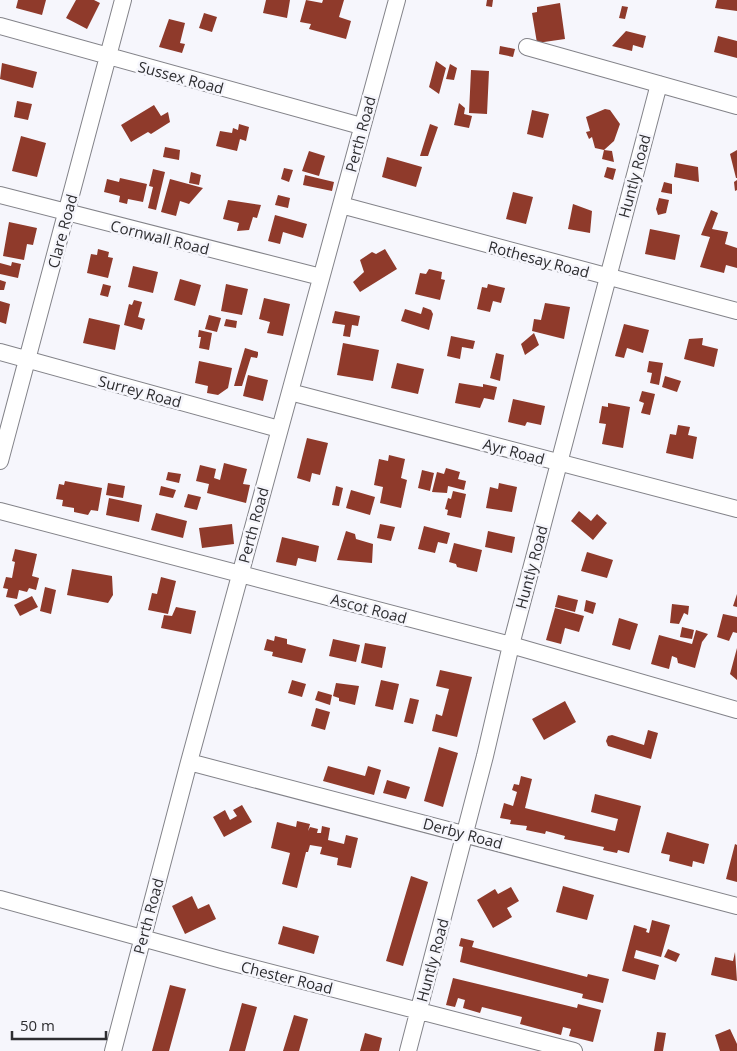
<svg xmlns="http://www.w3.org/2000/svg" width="737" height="1051" viewBox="0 0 737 1051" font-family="'Open Sans',sans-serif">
<rect width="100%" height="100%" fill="#f6f6fc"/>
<path fill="#8f3a2b" d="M18 0H46L42 15 16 8Z
M76 0H94L100 3 87 29 66 18Z
M266 0H290L287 18 263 13Z
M306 0 322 3 323 0H344L339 17 351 21 346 39 309 29 311 24 300 22Z
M487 0H493L492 7 486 6Z
M717 0H737V11L715 8Z
M560 3 565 39 537 43 532 13 537 12V7Z
M622 6 628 7 625 19 619 18Z
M204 13 217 17 212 32 199 28Z
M169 19 185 23 180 43 185 44 182 53 159 47Z
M626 31 646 36 643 48 633 45 632 51 612 46Z
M718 36 737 41V58L714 52Z
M500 46 515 49 513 57 499 54Z
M436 61 446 68 439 94 429 87Z
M2 63 37 72 33 88 0 79Z
M450 64 457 68 454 80 446 79Z
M471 70 489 71 487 114 469 113Z
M17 101 32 104 28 120 14 117Z
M459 103 465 108 464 114 472 116 469 128 454 125Z
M154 105 161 116 168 112 170 122 151 134 148 132 131 142 121 125Z
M605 109 610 110 620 124 614 141 604 150 595 148 592 137 589 139 586 132 590 131 586 117Z
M532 110 549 114 543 138 527 134Z
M239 124 249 127 246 141 240 139 237 151 216 146 220 131 232 133 233 128 238 130Z
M430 124 438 127 428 156H420Z
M21 136 46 143 37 177 12 171Z
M165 147 180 150 179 160 163 157Z
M604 150 612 151 614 162 602 159Z
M737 150V178H736L730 154Z
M309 151 325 156 319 176 302 171Z
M387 157 422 167 416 187 382 177Z
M676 163 698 167 699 182 674 177Z
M607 167 616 169 613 180 604 177Z
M284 168 293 170 289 182 281 179Z
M153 169 165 172 156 210 148 208 153 187 149 186Z
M191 172 201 175 199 185 189 183Z
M305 175 334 182 332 191 303 185Z
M120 178 147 184 143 202 128 199 127 204 119 202 120 196 104 192 107 179 119 182Z
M170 179 203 188 189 204 180 201 176 216 161 212Z
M737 180V190L735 191 734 182Z
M664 182 672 184V194L661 192Z
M513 192 533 197 526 224 506 219Z
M278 195 290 198 288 208 275 205Z
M659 198 669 200 666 213 658 215 656 209Z
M228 200 261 205 257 218 253 217 249 230 237 231 239 223 223 219Z
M573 204 592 211 590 233 568 229Z
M711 210 718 213 712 229 728 232 725 244 737 248V268L726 265 724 273 700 267 710 237 701 235Z
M275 215 307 224 303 238 283 232 280 244 268 241Z
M9 222 37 228 33 245 27 244 24 260 3 256Z
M650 229 680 235 675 260 645 254Z
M98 249 109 252 108 257 113 258 108 278 87 273 91 254 97 255Z
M385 249 397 269 360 292 353 282 364 272 360 260 372 252 376 254Z
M12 262 21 264 18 278 0 274V263L11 266Z
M133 266 158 272 153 293 128 287Z
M429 269 442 272 441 279 445 280 440 300 415 294 420 273 426 274Z
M180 279 201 285 195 306 174 300Z
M0 280 6 282 4 290H0Z
M103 284 111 286 108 297 100 295Z
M226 284 248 289 242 315 221 311Z
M488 284 505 288 501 303 493 301 490 312 477 309 482 287 487 288Z
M264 298 290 304 283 336 267 333 270 322 259 319Z
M134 300 142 302 138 317 145 319 142 330 124 325 129 304 132 305Z
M0 301 10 304 6 324 0 322Z
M545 303 570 307 564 339 532 331 534 319 541 320Z
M423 307 431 310 433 314 429 330 401 321 405 309 421 314Z
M335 311 360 316 358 326 352 325 350 337 343 336 345 325 332 323Z
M209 315 221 318 217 332 205 329Z
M89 318 120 325 115 350 83 343Z
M226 319 237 321 236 328 224 326Z
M624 324 649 330 643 353 627 348 624 358 615 356Z
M199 330 212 333 209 350 199 348 201 337H198Z
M534 333 539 345 525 355 521 344Z
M451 336 475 341 473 349 462 347 460 359 447 356Z
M703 338 702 345 718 349 714 367 684 359 689 339Z
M343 343 379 350 373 381 337 375Z
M245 348 258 352V355L257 358 251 357 242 386H234Z
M496 353 504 355 500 381 490 378Z
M199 361 232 368 228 388 218 395 207 393 208 386 195 383Z
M649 361 663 363 659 385 650 383 652 373 647 372Z
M397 363 424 369 418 394 391 388Z
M248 375 268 380 263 401 243 396Z
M665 376 681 381 677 392 662 387Z
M459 383 483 387V384L497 387 494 400 484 398 480 408 455 403Z
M642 391 655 394 650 415 641 413 644 403 639 401Z
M513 399 545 406 541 425 527 422 525 426 508 422Z
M608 403 630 407 623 448 602 444 606 424 599 423 602 406 608 407Z
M678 425 690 427 688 435 697 437 693 459 666 453 670 434 676 435Z
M307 438 328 443 320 475 312 473 310 482 297 478Z
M389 455 405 459 401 478 407 480 401 508 380 503 383 487 374 485 379 459 388 461Z
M224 463 247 469 243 484 250 485 246 503 207 493 209 484 196 481 200 465 216 469 214 478 220 480Z
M446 468 460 472 458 479 466 481 464 490 448 486 447 493 432 492 437 472 444 474Z
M422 470 434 473 430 491 418 488Z
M168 472 181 474 179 483 166 480Z
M65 481 102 488 98 511 91 510 88 515 74 512V508L62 506 63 500 56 499 59 484 64 485Z
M108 483 125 486 123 498 106 495Z
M499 483 517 487 512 512 486 508 490 487 498 489Z
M161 486 176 490 173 498 159 495Z
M336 486 343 488 339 506 332 505Z
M351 490 375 497 370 515 346 508Z
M453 491 466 494 461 518 447 515 448 510 445 509 448 498 451 499Z
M188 494 201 497 197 510 184 507Z
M109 498 142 505 139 522 106 515Z
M579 511 591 521 597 514 607 523 593 540 571 521Z
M156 513 187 521 183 538 151 530Z
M232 524 234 544 202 548 199 528Z
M380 524 395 527 391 541 377 538Z
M424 526 450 533 447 544 438 542 435 553 418 549Z
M346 531 355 534 356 539 373 544 372 563 337 560Z
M488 531 515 537 512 553 485 547Z
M282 537 319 546 316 562 298 558 296 566 276 562Z
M454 543 482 550 477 572 457 567 456 564 449 562Z
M15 549 37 554 32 576 39 578 36 590 29 588 27 592 19 590 17 599 6 597 8 589 3 588 6 577 12 578 15 562 12 561Z
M587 552 613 560 607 578 581 571Z
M72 569 112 576 113 595 108 603 67 595Z
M161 577 176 581 168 614 148 610 152 593 157 594Z
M45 587 56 590 51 614 40 611Z
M737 594V607L733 606Z
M558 595 578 600 575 612 555 607Z
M32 596 38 607 20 616 14 605Z
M586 600 596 603 593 614 584 611Z
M672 604 689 606 688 615 684 613 679 624 670 623Z
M176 607 196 611 191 634 161 628 164 615 172 616Z
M555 608 584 616 579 632 565 628 561 644 546 640Z
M723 614 737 617V633L733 632 729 641 717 637Z
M619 618 638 624 630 650 612 645Z
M682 627 694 630 692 639 680 637Z
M696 630 708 634 702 642 695 668 678 663 677 658 672 656 669 669 651 664 659 635 692 644Z
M275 636 287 639V644L306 649 302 663 272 656 273 652 264 650 267 639 274 641Z
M333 639 360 645 356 662 329 656Z
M365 643 386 647 382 668 361 663Z
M737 648V680L730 674Z
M440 670 472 677 457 737 432 731 436 714 442 716 449 689 436 686Z
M292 680 306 684 302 697 288 693Z
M381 680 399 684 393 710 375 706Z
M336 683 359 686 355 705 339 701V698L333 696Z
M318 691 332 695 330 705 315 700Z
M410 698 419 700 413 724 404 722Z
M565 701 576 722 544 740 532 719Z
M316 708 330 712 325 730 311 726Z
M648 730 658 733 651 759 608 746 606 741 608 736 612 735 644 745Z
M439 747 458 753 443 807 424 801Z
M328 766 365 776 368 766 381 770 374 795 323 781Z
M521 776 532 779 525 808 615 831 618 819 591 812 595 794 641 806 629 853 618 850 617 853 603 850 604 847 564 839 565 836 546 831 545 834 526 830 527 826 510 824 511 820 500 818 504 803 513 806 517 792 512 790 514 784 519 785Z
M387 780 410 787 406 799 383 793Z
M242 805 252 822 224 837 213 817 225 810 230 820 237 816 233 810Z
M297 821 310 824 308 831 310 827 318 829 317 833H321L322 826 330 828 328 840 344 844 346 835 358 838 351 868 337 865 338 858 320 854 322 847 310 845 308 852H306L297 888 282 884 290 853 271 848 277 822 296 827Z
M667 832 709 844 704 864 693 861 692 867 669 861 670 855 661 853Z
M735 844 737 845V882L726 879Z
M411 876 428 882 403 966 386 961Z
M563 886 594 895 587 920 556 912Z
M511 887 519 901 507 908 512 917 493 928 477 900 495 889 498 894Z
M192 896 198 909 209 904 216 919 185 934 172 906Z
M652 920 670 925 661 957 636 950 634 958 659 965 655 980 622 971 634 925 647 929 646 932 649 933Z
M283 926 319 936 314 954 278 944Z
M461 938 474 941 472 947 587 977 588 974 609 979 603 1003 582 998 583 994 460 962 463 947 459 946Z
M668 949 680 954 676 962 664 957Z
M735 952 737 981 711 975 715 957 733 961Z
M453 978 577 1008 578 1004 601 1010 593 1042 569 1036 571 1029 563 1027 561 1035 520 1024 522 1017 482 1007 480 1013 463 1008 465 1000 458 998 455 1007 446 1005Z
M170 985 186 989 169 1051H152Z
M242 1003 257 1007 245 1051H229Z
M294 1015 308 1019 299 1051H283Z
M730 1029 737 1044V1051H720L715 1035Z
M657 1032 666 1033 663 1051H654Z
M365 1033 382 1038 379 1051H360Z"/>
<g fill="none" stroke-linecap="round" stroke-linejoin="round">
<g stroke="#838389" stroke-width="18">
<path id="minor" d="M0 26 361 126
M527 47 737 106
M0 195 321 277
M341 205 737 311
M0 352 279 429
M290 392 737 509
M0 461 123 0
M0 511 511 645 737 710
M189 762 737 906
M0 899 222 960 574 1051
M113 1051 189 762 397 0
M408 1051 485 756 511 645 659 84"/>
</g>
<use href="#minor" stroke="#fff" stroke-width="16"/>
</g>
<g text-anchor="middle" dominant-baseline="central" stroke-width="5" stroke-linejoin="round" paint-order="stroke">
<g font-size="15" fill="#2d2d30" stroke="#f6f6fc">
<text transform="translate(181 77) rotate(15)">Sussex Road</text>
<text transform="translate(360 134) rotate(-75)">Perth Road</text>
<text transform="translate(634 176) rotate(-75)">Huntly Road</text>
<text transform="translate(62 231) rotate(-75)">Clare Road</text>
<text transform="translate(160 237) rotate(14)">Cornwall Road</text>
<text transform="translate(539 259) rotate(15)">Rothesay Road</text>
<text transform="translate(140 391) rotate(15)">Surrey Road</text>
<text transform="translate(514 451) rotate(15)">Ayr Road</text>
<text transform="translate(253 525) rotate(-75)">Perth Road</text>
<text transform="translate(531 567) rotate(-75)">Huntly Road</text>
<text transform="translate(369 608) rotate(15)">Ascot Road</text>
<text transform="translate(463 833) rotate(15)">Derby Road</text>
<text transform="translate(148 916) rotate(-75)">Perth Road</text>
<text transform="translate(432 960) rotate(-75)">Huntly Road</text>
<text transform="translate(287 977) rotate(14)">Chester Road</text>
</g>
</g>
<path d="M12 1031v8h94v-8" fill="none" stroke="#2d2d30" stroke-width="2.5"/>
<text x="20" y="1031" font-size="15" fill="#2d2d30" stroke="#f6f6fc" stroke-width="4" paint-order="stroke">50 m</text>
</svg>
